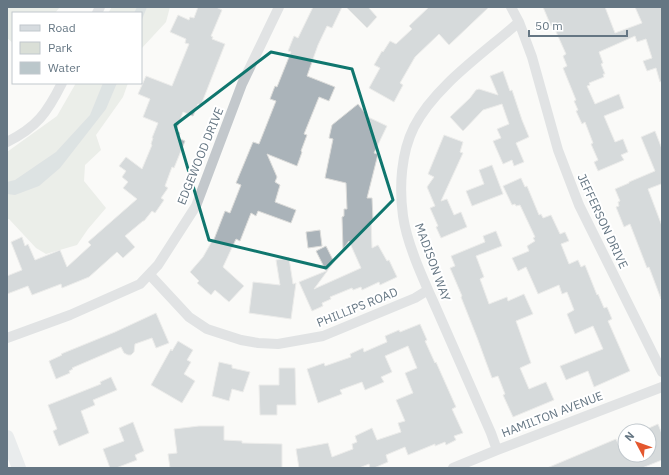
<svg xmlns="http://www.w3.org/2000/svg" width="669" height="475" viewBox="0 0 669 475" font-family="'IBM Plex Sans',sans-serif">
<rect width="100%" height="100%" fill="#fafaf8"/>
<path fill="#dadfd7" d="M7 7H60L55 13H13V43L7 38Z
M112 7H170L166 22 141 49V13H108Z
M76 83H128L123 97 96 135 101 150 85 165 84 181 106 208 88 229 77 245 46 254 36 248 9 219H7V152L57 116Z"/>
<path fill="#bbc7cb" d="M137 7H147L141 22V13H134Z
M103 83H117L106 109 60 168 39 186 15 195 7 194V182L15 180 56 152 90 115Z"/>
<path fill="#aab3b9" stroke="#dcdcda" d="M198 7H216L222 10 211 36 213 37 212 39 225 44 201 105 198 104 193 116 183 112 176 131 180 133 178 138 185 141 174 168 172 167 165 186 168 188 161 198 164 200 155 213 152 211 144 221H143L125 236 135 247 123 258 117 252 89 277 62 288 61 284 32 295 28 286 7 294V276L22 270 11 242 22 237 25 246 28 244 35 260 60 250 67 267 91 245 88 242 137 199 123 188 128 182 122 177 126 171 119 166 126 157 142 169 152 145 151 144 153 138H152L158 123 143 117 150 99 138 94 146 76 172 86 189 44 185 43 186 39 170 32 178 15 189 20 190 17 194 18Z
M313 7H342L332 28 327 26 318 45 307 76 335 87 329 101 319 97 304 134 307 135 301 151 302 152 297 166 267 154 277 177 275 182 280 185 275 202 296 210 291 223 258 211 256 216 251 213 240 241 236 239 223 267 244 286 229 302 215 290 211 295 197 283 199 281 190 272 203 257 212 241 213 242 225 211 230 213 241 185 236 183 253 142 259 144 276 101 270 99 275 86 277 87 291 52 288 51 294 36 298 38Z
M346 7H368L377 17 367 28Z
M429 7H489L449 45 439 34 415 57 400 83 403 85 394 102 369 88 380 68 374 65 382 51 383 52 390 41 396 44 412 29 409 26Z
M543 7H605L615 33 642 23 635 7H662V81L660 82 656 68 647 71 643 61 652 58 646 39 637 42 635 36 599 52 603 63 601 64 605 74H603L604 77 589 83 590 85 587 86 595 104 619 94 624 108 604 116 615 142 623 139 628 152 621 155 624 160 598 171 594 162 598 160 591 144 593 143 585 122 582 124 576 111 578 110 574 101 576 100 563 68 567 66 563 56 566 54 553 25 551 26Z
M503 71 510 91 512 90 522 120 529 137 516 143 524 162 514 166 512 160 503 164 493 141 501 138 497 129 509 124 502 104 483 110 463 131 450 117 470 98 476 90 479 89 498 95 490 76Z
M358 104 368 117 387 126 374 153 378 154 367 198H372L373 220H371L372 248 378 245 387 261 389 260 397 277 380 285 379 282 362 290 361 287 353 290 352 288 330 297 331 299 322 303 323 306 312 311 299 282 326 271 316 251 326 246 334 262 314 289 361 268 349 241 343 249 342 217 344 216V209H347L346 183 325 178 333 139 329 138 332 125Z
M655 131 662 149V187L661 184 648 189 662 226 661 299 649 267 647 268 630 224 624 227 616 207 619 206 618 202 620 201 615 189 629 183V182L655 171 641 137Z
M444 135 463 142 460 152 463 153 441 201 447 199 454 215 461 212 467 227 441 238 436 227 438 226 430 208 435 206 427 187 434 177 428 174Z
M492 165 503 194 472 206 466 191 484 184 479 170Z
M521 178 525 187 527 186 539 215 541 214 543 218 551 215 560 234 565 232 569 241 561 244 569 264 578 260 581 267 585 265 597 295 598 294 604 308 607 307 612 319 608 321 630 371 594 387 588 371 566 380 560 366 603 349 593 326 575 334 567 314 574 310 567 292 562 294 559 285 538 294 526 267 518 271 512 258 529 251 527 246 535 241 533 238 535 237 520 205 516 206 515 204 512 205 503 186Z
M320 230 322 246 308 248 306 232Z
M496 231 502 246 476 256 484 277 480 279 489 304 507 297 508 301 524 294 533 314 516 321 531 363 520 368 529 389 546 382 554 400 513 417 503 395 505 394 498 376 492 378 486 362 478 340 461 297 462 296 450 268 455 266 451 256 485 242 483 236Z
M289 258 293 284 296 283 291 319 249 313 253 282 280 285 276 260Z
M156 313 169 343 156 348 152 338 135 344 134 352 131 355H128L124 353 121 347 72 368 73 369 69 371 70 373 56 379 49 361 62 355 61 354 115 332Z
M420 324 427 340 425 341 435 363 436 362 456 407 452 409 463 433 454 436 456 440 446 445 445 442 435 446V444L408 455 405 447 386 455 388 462 374 468H370L369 464 359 468H299L296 449 328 443 332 457 353 449 352 444 357 442 355 436 372 428 377 440 401 432 398 423 405 421 396 400 413 393 405 373 417 368 408 346 385 356 392 372 381 377 384 382 365 390 362 382 340 390 342 394 318 403 307 369 324 363 325 366 351 357 350 354 363 348 364 352 387 342 385 336 399 330 400 332Z
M178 341 193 350 187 360 191 362 184 374 195 381 182 403 151 385 171 349 172 351Z
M219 362 232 365V368L250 372 243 392 232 389 229 401 212 396Z
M279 368H295L296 405H277V415H260L259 385H279Z
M111 377 117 390 93 400 95 405 81 411 89 433 59 446 53 431 57 429 48 405 101 384 100 382Z
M133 422 144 451 135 455 137 460 116 468H110L103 449 124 441 119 428Z
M658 424 662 434V460L642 468H547L616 439 623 455H649V428Z
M199 426H224V440L242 441V443L282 444V468H170L168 454 177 453 174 429Z"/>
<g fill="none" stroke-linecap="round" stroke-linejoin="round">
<path stroke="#c3c8cc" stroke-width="10" d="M511 7 519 22 532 57 558 150 579 205 662 372
M97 13 100 7
M7 142C37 127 47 113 62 83
M150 275 189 317 207 329 241 340 258 343 278 344 323 336 415 298 428 290
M7 338 70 315 140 284 158 265 196 206 242 84 279 7
M497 450 491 433C473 392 455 351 437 310 425 283 407 245 403 216 399 187 401 153 414 127 435 86 484 53 519 22
M453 468 497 450 662 387"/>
<path stroke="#d6dbdf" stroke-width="14" d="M7 437 19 468"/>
</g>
<path d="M0 0H669V475H0ZM271 52 352 69 393 200 326 268 209 240 175 125Z" fill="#fafaf8" fill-opacity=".55" fill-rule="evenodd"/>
<path fill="none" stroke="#0f766e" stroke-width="3" stroke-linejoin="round" d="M271 52 352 69 393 200 326 268 209 240 175 125Z"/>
<g text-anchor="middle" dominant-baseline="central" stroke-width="4" stroke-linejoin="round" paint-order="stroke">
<g font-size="12" fill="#657683" stroke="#fff">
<text transform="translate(200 156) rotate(-68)">EDGEWOOD DRIVE</text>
<text transform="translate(603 221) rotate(65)">JEFFERSON DRIVE</text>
<text transform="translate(433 262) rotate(70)">MADISON WAY</text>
<text transform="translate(357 307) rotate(-22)">PHILLIPS ROAD</text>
<text transform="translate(552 414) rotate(-21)">HAMILTON AVENUE</text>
</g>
</g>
<rect width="669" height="475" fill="none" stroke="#657683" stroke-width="16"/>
<rect x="12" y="12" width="130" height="72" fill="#ffffff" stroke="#c1c8cd"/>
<rect x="20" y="25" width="20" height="6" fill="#d6dbdf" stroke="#c1c8cd"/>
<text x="48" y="32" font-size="12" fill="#657683">Road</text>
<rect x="20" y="42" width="20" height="12" fill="#dadfd7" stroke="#c1c8cd"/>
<text x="48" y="52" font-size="12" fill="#657683">Park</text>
<rect x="20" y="62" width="20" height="12" fill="#bbc7cb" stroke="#c1c8cd"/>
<text x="48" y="72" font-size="12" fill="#657683">Water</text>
<g transform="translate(637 443) rotate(311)"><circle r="19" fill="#ffffff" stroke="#c1c8cd"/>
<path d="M0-3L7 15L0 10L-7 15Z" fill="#e4572e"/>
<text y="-6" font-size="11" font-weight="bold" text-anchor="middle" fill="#657683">N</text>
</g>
<path d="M529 30v6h98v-6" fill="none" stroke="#657683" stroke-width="2"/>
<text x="535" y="30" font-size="12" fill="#657683" stroke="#ffffff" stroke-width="3" paint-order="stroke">50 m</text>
</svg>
